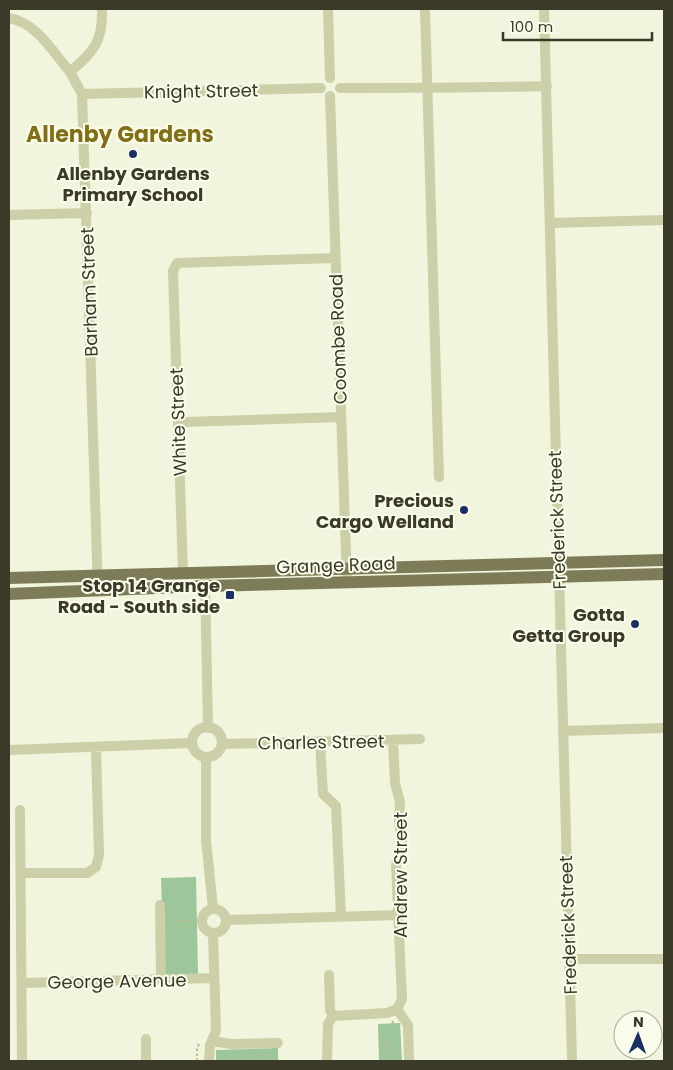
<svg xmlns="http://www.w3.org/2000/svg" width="673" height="1070" viewBox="0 0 673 1070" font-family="Poppins,sans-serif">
<rect width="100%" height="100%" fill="#f2f5dd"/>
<path fill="#9dc69b" d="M196 877 198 974H164L161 878Z
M400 1023 402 1061H379L378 1024Z
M278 1048V1061H216V1050Z"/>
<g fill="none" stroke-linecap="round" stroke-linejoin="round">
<path stroke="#b9bb91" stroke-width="2" stroke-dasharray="2.5 2.5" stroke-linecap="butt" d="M171 921 201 920
M393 1021 386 1045 387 1050 398 1061
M268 1054 270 1061
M197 1061V1048L200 1042"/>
<path stroke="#cccfa7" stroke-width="10" d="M328 9 330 78
M425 9 439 477
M544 9 572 1061
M9 18C37 23 52 51 70 72
M340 88C409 88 477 88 547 86
M82 94 321 88
M330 96 347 582
M9 215 87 213
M550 223 664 220
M178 416 185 422 341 417
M183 573 173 271 177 263 335 258
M205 579 208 728
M98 591 82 94 70 72C94 51 103 42 102 9
M192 742a15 15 0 1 1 30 0a15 15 0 1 1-30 0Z
M563 731 664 728
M393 740 395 783 400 802 399 821 402 844 396 865 402 999 397 1009
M320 741 323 794 336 806 341 916
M222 744 420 739
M9 750 192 743
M206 757V840L213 908
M20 810 22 1061
M21 873H87L96 867 99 855 96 748
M160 905 161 979
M202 921a12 12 0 1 1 24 0a12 12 0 1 1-24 0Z
M226 920 399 915
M569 959H664
M329 975 330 1010 333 1016
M22 983 213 978
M397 1009 408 1025 409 1061
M146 1039V1061
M212 1041 231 1044 278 1043
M209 1061 210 1045 216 1031 213 933
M327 1061 328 1024 333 1016 387 1013 397 1009"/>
<path stroke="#7e7c58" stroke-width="12" d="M9 578 664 560
M9 594 205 586 664 574"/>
</g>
<g fill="#193061" stroke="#f9fcea" stroke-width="2">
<circle cx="133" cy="154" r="5"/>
<circle cx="464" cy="510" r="5"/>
<rect x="225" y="590" width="10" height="10" rx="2.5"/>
<circle cx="635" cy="624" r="5"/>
</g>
<g text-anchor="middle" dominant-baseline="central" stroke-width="4" stroke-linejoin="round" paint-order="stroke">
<g font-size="18" fill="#3b3928" stroke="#f9fcea">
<text transform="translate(201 91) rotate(-1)">Knight Street</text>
<text transform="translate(89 292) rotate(-92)">Barham Street</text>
<text transform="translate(338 339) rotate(-92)">Coombe Road</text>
<text transform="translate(178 422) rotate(-92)">White Street</text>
<text transform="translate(557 520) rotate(-92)">Frederick Street</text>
<text transform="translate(336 565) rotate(-2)">Grange Road</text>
<text transform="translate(321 742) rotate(-1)">Charles Street</text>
<text transform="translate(400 875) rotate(-90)">Andrew Street</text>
<text transform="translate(568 925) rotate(-92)">Frederick Street</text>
<text transform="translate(117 981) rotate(-1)">George Avenue</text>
</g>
<g font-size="18" font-weight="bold" fill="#3b3928" stroke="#f9fcea" text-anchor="end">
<text x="133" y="173" text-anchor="middle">Allenby Gardens<tspan x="133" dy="21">Primary School</tspan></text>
<text x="454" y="500">Precious<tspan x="454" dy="21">Cargo Welland</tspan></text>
<text x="220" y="585">Stop 14 Grange<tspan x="220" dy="21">Road - South side</tspan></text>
<text x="625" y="614">Gotta<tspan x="625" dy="21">Getta Group</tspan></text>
</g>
<g font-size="22" font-weight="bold" fill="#806f17" stroke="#f9fcea">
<text x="120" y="134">Allenby Gardens</text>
</g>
</g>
<rect width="673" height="1070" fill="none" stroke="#3b3928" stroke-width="20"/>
<g transform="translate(638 1035) rotate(2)"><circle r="24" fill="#f9fcea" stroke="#adae9c"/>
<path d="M0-4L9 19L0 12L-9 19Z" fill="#193061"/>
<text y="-8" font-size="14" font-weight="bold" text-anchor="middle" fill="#3b3928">N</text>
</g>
<path d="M503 32v8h149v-8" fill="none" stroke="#3b3928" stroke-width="2.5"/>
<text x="510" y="32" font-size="15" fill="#3b3928" stroke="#f9fcea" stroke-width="4" paint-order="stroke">100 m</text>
</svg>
